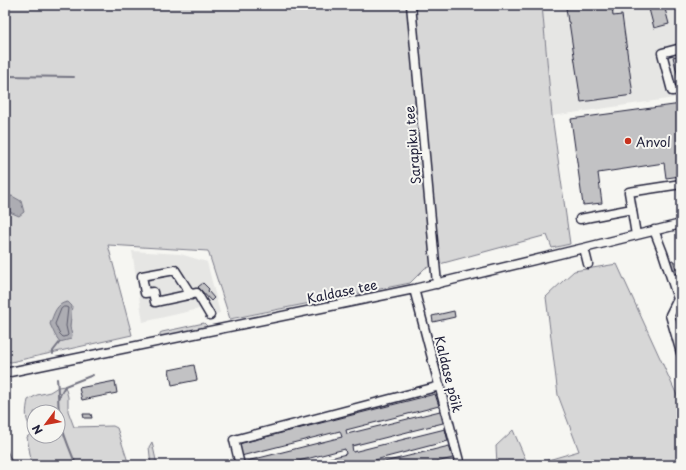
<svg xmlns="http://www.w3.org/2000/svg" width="686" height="470" viewBox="0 0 686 470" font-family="'Playpen Sans',sans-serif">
<rect width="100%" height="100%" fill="#f6f6f2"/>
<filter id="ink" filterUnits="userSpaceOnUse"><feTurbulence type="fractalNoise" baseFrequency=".025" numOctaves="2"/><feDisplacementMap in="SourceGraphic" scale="8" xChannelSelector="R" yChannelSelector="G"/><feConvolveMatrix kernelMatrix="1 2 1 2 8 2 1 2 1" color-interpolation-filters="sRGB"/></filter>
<g filter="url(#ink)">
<path fill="#e6e6e4" d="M542 5H681V97L552 116Z
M132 251 180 254 207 262 220 313 216 314 212 306 143 322Z"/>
<path fill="#d7d7d7" stroke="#7c7c89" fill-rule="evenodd" d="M5 5H542L552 116 570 244 552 248 547 235 425 268 410 283 230 319 208 251 108 245 132 335 11 362 5 361Z
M617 264 681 404V465H531L579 451 558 395 546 297 564 280 574 271Z
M204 323 207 326 205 328 202 329 163 336H160V333L162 332Z
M65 386 68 397V411L74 427 113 426 117 428 129 465H32L27 437 33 432V429C24 422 26 410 28 400L37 395 50 392 58 387ZM34 412H58V436H34Z
M513 430 528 465H497L496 446Z
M152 442 157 465H151L149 447Z
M5 446 12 462 15 465H5Z"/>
<path fill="#adadb3" stroke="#757583" d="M5 196 6 197 12 196 21 201 24 212 19 216 12 213 5 208Z
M68 302 72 306 70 327 72 335 71 339 60 342 55 335 50 324C54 314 56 303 68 302Z"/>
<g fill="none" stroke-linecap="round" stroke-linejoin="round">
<path stroke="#5a5a6b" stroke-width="1" d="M64 307H66L68 308 66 326 68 335 67 336 63 337 59 333 55 324 61 309Z"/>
<path stroke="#757583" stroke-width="2" d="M5 76 74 77
M53 354V351L60 342
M57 379C59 394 57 409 61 423 64 437 71 452 76 465
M59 397 65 386 93 375"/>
</g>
<path fill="#c2c2c4" stroke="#22223b" d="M578 5H600L601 6 612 5 613 16 622 15 633 95 581 102 569 22H568L566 8 578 6Z
M648 5H664L669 24 654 28Z
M681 55V88L673 57Z
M681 104V176L666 178 664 163 598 173 602 203 583 205 571 119Z
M673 260 676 269 672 270 669 261Z
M203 283 209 289 208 291 214 298 211 301 198 287Z
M454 311 455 317 433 322 432 316Z
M194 365 197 380 172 385 169 370Z
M115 381 117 393 82 400 79 388Z
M435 394 439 406 346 430 347 434 440 411 443 423 352 446 353 452 445 429 448 441 356 465H303L346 454 345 449 283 465H243V462L342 437 340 431 241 456 238 444Z
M83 414H91L92 418H84Z
M449 446 453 458 424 465H372Z"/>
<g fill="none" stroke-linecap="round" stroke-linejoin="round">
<g stroke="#22223b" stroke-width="11">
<path id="minor" d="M411 5 437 284
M681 48 662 53 672 91 681 90
M580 219 632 209
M654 230 663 253 678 299 670 315 681 353
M636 235 629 192 681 184
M584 248 588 264
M672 280 681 277
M414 289 460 465
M191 295 175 270 142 276 145 293 153 292 155 302 197 293 210 315
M5 373 414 289 584 248 681 224
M240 465 234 440 440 386"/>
</g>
<use href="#minor" stroke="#f6f6f2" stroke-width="8"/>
</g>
</g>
<circle fill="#c8321e" stroke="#f6f6f2" stroke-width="1.5" cx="628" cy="141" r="4"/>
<g text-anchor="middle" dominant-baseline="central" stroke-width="4" stroke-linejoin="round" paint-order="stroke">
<g font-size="13" fill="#22223b" stroke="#f6f6f2" text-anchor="start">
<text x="636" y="141">Anvol</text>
</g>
<g font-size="13" fill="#22223b" stroke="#f6f6f2">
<text transform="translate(412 145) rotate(-95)">Sarapiku tee</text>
<text transform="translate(342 291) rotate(-12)">Kaldase tee</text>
<text transform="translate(449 374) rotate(76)">Kaldase põik</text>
</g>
</g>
<rect width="686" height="470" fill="none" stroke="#f6f6f2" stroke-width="20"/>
<rect x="10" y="10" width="666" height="450" fill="none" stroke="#22223b" stroke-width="1.5" filter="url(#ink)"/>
<g transform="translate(46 424) rotate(238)"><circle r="19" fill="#f6f6f2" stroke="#a1a1a9"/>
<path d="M0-3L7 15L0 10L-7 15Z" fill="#c8321e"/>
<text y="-6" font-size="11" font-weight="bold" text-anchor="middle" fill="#22223b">N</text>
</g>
</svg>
